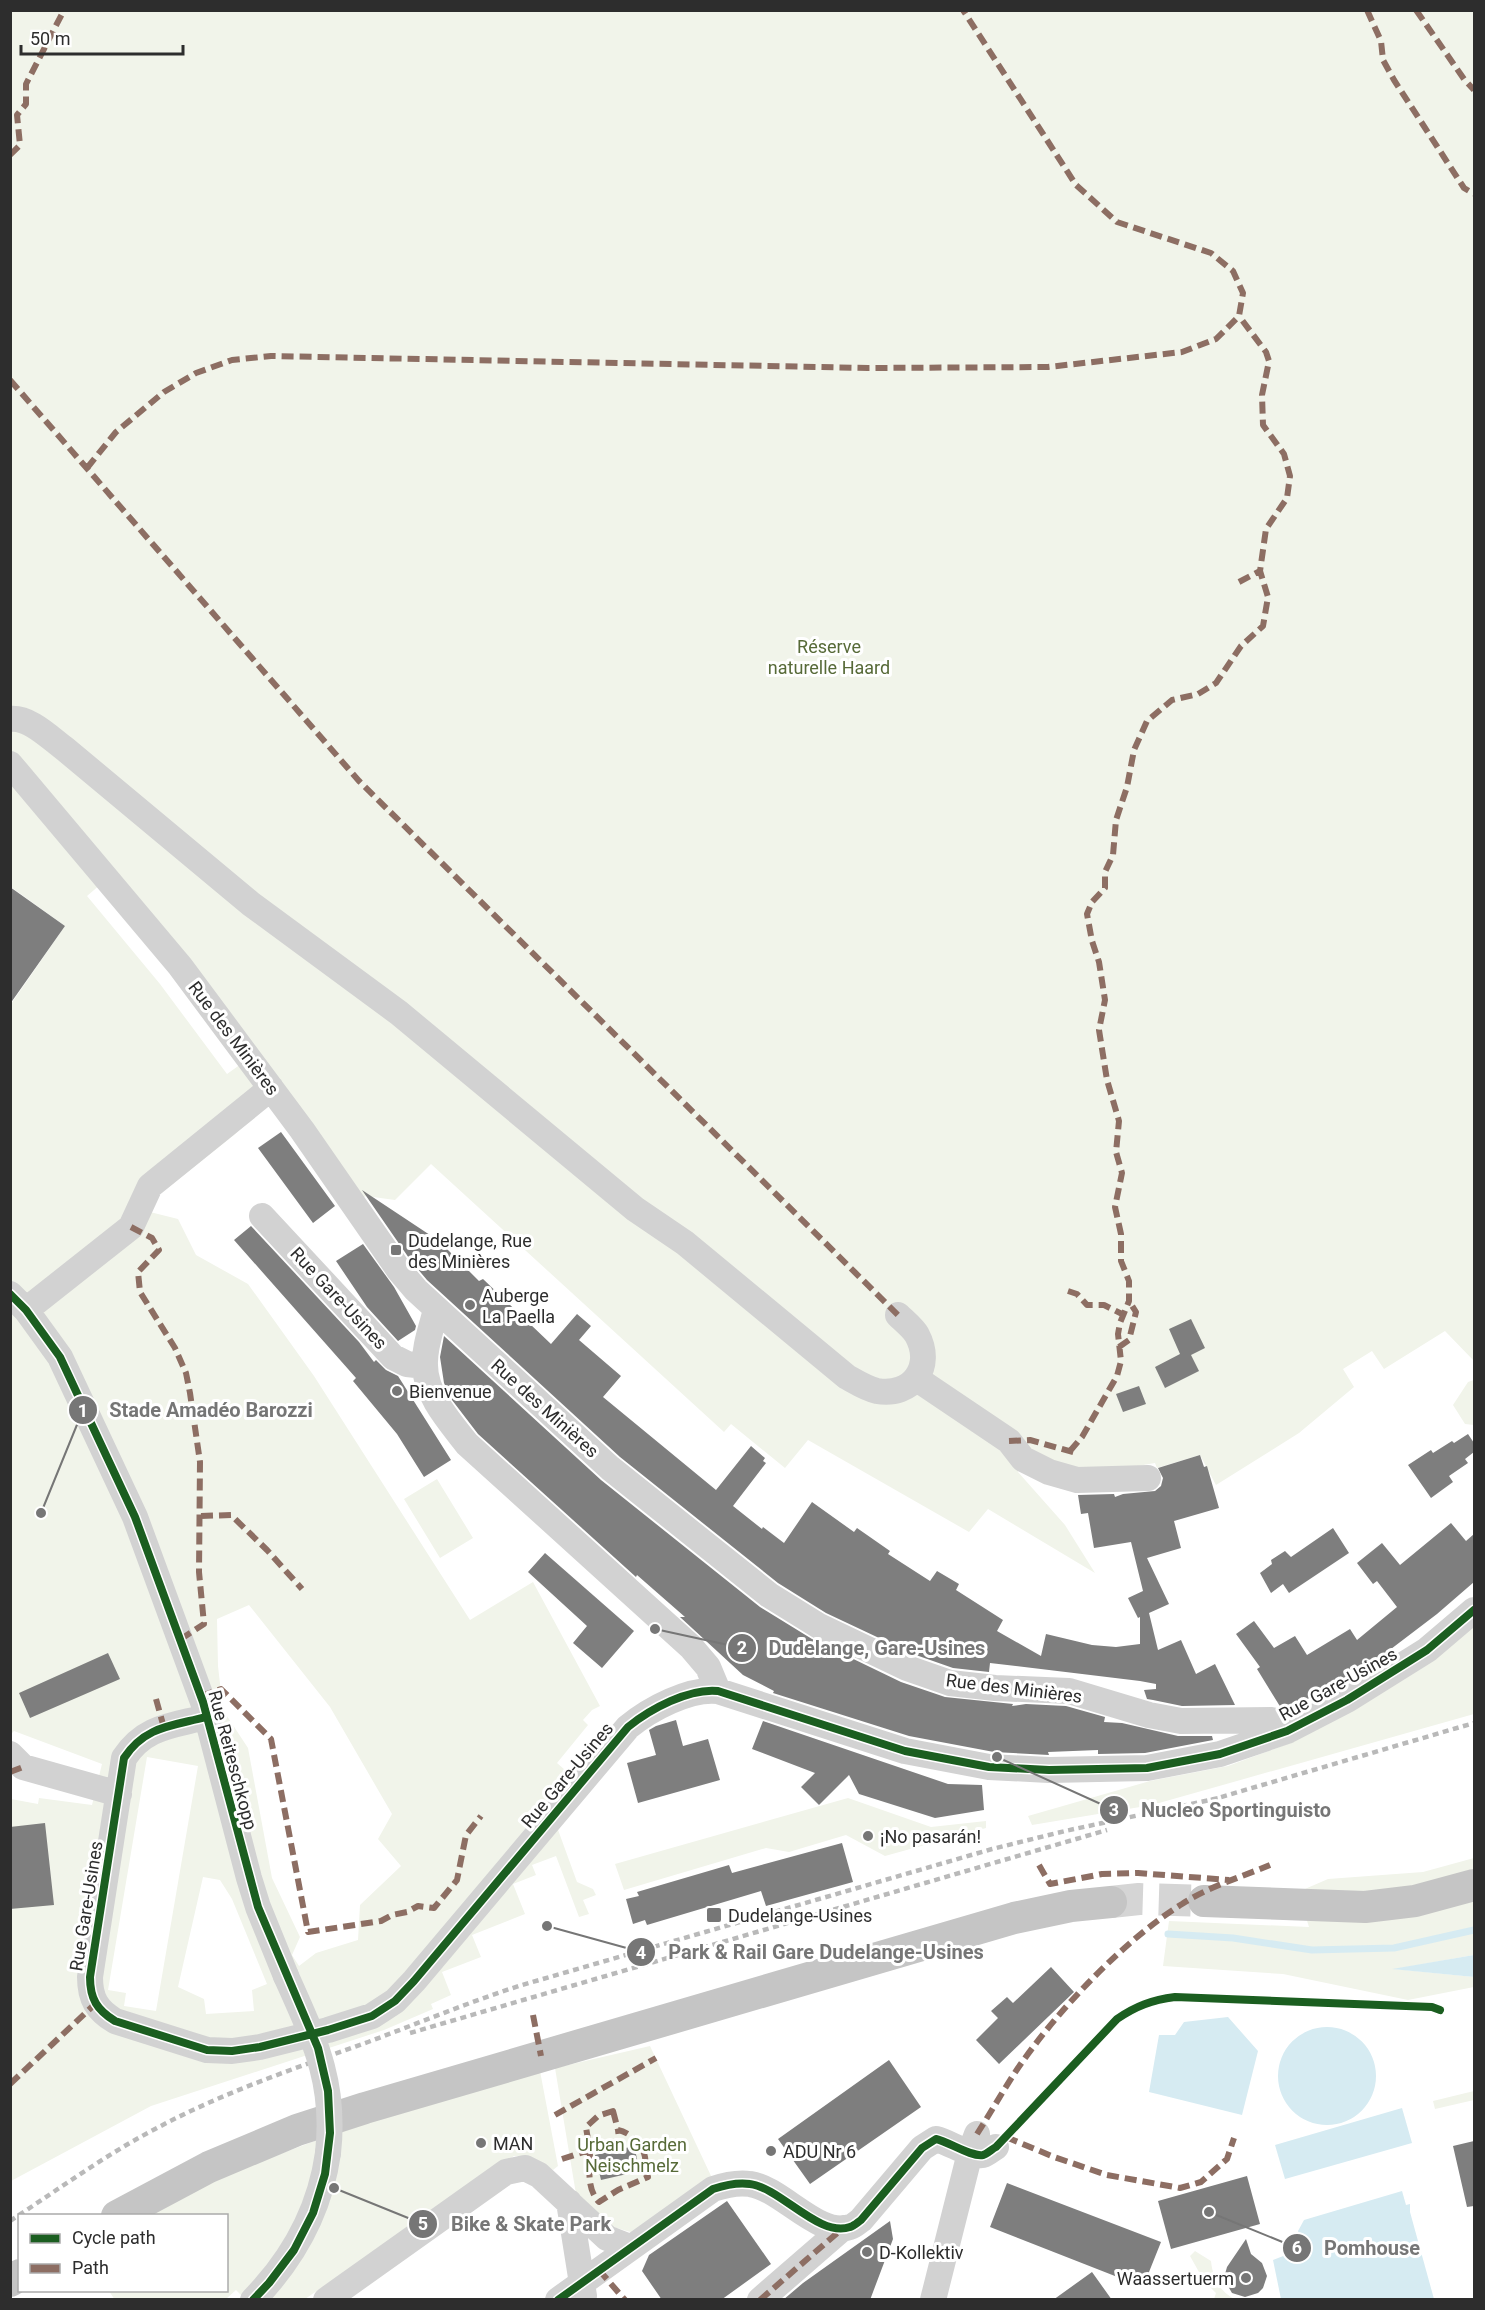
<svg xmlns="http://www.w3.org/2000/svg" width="1485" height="2310" viewBox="0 0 1485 2310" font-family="Roboto,sans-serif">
<rect width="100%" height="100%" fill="#fff"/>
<path fill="#f1f4ea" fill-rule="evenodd" d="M11 11H1474V1361L1445 1331 1384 1369 1372 1351 1343 1369 1354 1387 1299 1433 1216 1485 1200 1455 1157 1468 1155 1463C1141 1465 1127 1469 1113 1471 1082 1474 1054 1461 1026 1450L1018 1472 1065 1525 1095 1573 988 1509 969 1532 808 1440 785 1468 731 1424 724 1432 431 1164 395 1200 366 1196 352 1203 288 1110 266 1106 234 1135 155 1198 150 1212 178 1219 196 1255 248 1284 314 1376 470 1620 533 1582 600 1706 592 1710 583 1720 588 1725 557 1763 580 1783 553 1816 577 1882 593 1889 596 1895 583 1900 589 1914 579 1917 556 1856 532 1865 536 1875 513 1884 525 1914 472 1935 481 1957 442 1972 451 1995 431 2004 433 2009 384 2030 151 2106 11 2181V1799L38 1804 39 1798 92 1805 102 1764 14 1731 11 1734V1004L65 926 11 887ZM108 878 248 1059 227 1074 160 984 87 896ZM249 1605 330 1707 392 1814 378 1839 401 1866 360 1905 358 1940 316 1953 299 1966 292 1955 300 1937 272 1878 248 1748 223 1710 218 1666 217 1619ZM147 1757 198 1766 156 2011 124 2006 126 1993 108 1990ZM203 1877 220 1880 232 1899 267 1984 252 1990 254 2011 206 2014 204 1999 178 1987Z
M1474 1380V1425L1465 1424 1453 1405 1468 1382Z
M437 1479 473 1538 440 1558 404 1499Z
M1474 1625V1714L1152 1805 1032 1825 1028 1816 1150 1781 1228 1766 1293 1742Z
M848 1798 931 1827 986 1821V1828L885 1856 846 1835 789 1852 766 1848 624 1890 615 1864Z
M1474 1858V1955L1395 1969 1474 1977V1987L1408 2000 1283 1974 1163 1966 1169 1921 1309 1927 1298 1892 1328 1879 1423 1872Z
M650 2046 712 2178 634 2233 613 2227 576 2194 555 2068Z
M540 2071 558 2166 553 2170C540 2160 530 2156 514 2156L305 2299H245L236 2290 226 2299 115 2300 109 2291 226 2290V2216L149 2215C271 2146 407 2111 540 2071Z
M1474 2091V2100L1435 2109 1433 2101Z
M1195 2251 1211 2261C1213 2279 1219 2290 1234 2299H1214L1216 2293 1204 2281 1190 2256Z"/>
<path fill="#d6ebf2" d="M1474 1955V1977L1392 1969Z
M1228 2017 1258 2051 1242 2115 1149 2092 1159 2035H1175L1184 2022Z
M1278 2076a49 49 0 1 1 98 0a49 49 0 1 1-98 0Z
M1402 2108 1412 2143 1285 2179 1275 2145Z
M1402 2191 1406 2205 1410 2204V2212L1434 2299H1281L1273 2260 1296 2251 1302 2243 1298 2231 1304 2220Z"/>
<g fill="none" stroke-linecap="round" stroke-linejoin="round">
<path stroke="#d6ebf2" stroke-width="7" d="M1168 1934 1233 1938 1312 1950 1394 1948 1474 1930"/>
</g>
<path fill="#7e7e7e" d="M10 887 65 926 10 1004Z
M281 1132 335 1206 313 1223 258 1148Z
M362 1190 439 1241 479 1281 483 1279 551 1344 577 1314 591 1326 579 1340 621 1376 603 1397 716 1490 751 1446 765 1458 763 1461 766 1463 733 1506 762 1529 763 1527 784 1543 812 1502 854 1532 857 1528 890 1551 888 1554 930 1581 937 1571 959 1584 956 1590 1003 1620 997 1631 1041 1656 1046 1634 1092 1645 1116 1647 1140 1644V1617L1138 1618 1128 1598 1143 1591 1131 1542 1094 1548 1088 1513 1081 1514 1078 1495 1114 1494 1115 1497 1123 1494 1155 1491 1161 1486 1163 1478 1158 1468 1200 1455 1204 1467 1207 1466 1219 1508 1174 1521 1181 1548 1147 1558 1169 1604 1149 1613 1158 1650 1181 1640 1196 1674 1215 1664 1235 1705 1182 1706 1153 1700 1147 1699 1144 1690 1156 1689V1684L1140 1681 990 1663 989 1672 953 1668 913 1654 826 1613 778 1583 620 1457 427 1280 411 1261Z
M251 1226 359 1342 374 1362 376 1360 386 1370 398 1376 451 1460 424 1477 397 1434 353 1381 356 1378 234 1240Z
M363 1244 394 1287 416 1326 415 1330 398 1341 367 1307 336 1261Z
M1191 1319 1205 1348 1191 1355 1199 1371 1165 1388 1155 1367 1180 1354 1169 1329Z
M444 1336 601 1480 760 1607 812 1639 901 1682 945 1697 1013 1704 1012 1706 1026 1704 1066 1706 1105 1717 1104 1722 1122 1723 1178 1736H1212L1213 1740 1145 1753 1098 1754V1750L1048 1752 1049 1755 994 1752 909 1736 773 1693 774 1691 743 1675 680 1617H685L637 1575 636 1577 478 1434 452 1400 444 1383 440 1357Z
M1139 1386 1146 1404 1123 1412 1116 1394Z
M1468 1434 1474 1443V1452L1465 1459 1468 1463 1449 1476 1453 1482 1431 1498 1408 1465 1431 1450 1433 1453 1452 1441 1454 1443Z
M1451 1523 1466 1541 1474 1534V1582L1437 1614 1366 1668 1285 1711 1281 1708 1257 1669 1260 1667 1236 1634 1254 1621 1274 1648 1295 1636 1307 1655 1350 1629 1357 1640 1397 1607 1377 1581 1373 1584 1357 1563 1382 1543 1400 1565Z
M1333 1528 1349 1553 1289 1593 1283 1584 1271 1593 1260 1573 1272 1564 1271 1560 1285 1551 1291 1557Z
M545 1553 634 1631 602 1668 573 1643 587 1626 528 1572Z
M108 1653 120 1679 30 1718 19 1693Z
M676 1720 683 1746 708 1739 720 1780 638 1803 627 1763 656 1755 649 1730 656 1726Z
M763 1721 948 1784 982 1785 984 1810 935 1818 859 1794 849 1775 819 1805 801 1787 815 1773 752 1749Z
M45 1823 54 1905 10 1909V1827Z
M842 1843 853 1882 766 1906 761 1891 647 1925 645 1920 633 1924 626 1899 639 1896 637 1892 729 1865 732 1873Z
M1051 1967 1074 1992 999 2064 976 2040 998 2018 991 2011 1007 1997 1013 2003Z
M889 2060 921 2107 810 2184 778 2139Z
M1474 2141V2206L1467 2207 1453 2146Z
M634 2146 640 2171 601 2180 595 2155Z
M1247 2176 1260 2224 1171 2249 1158 2201Z
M1007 2183 1161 2242 1143 2287 990 2227Z
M727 2201 771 2264 721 2300H662L642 2271 649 2255Z
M890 2221 893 2239 870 2300H783L803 2283Z
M1246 2239 1251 2254 1262 2263 1267 2276 1263 2288 1258 2293 1245 2297 1232 2293 1225 2281V2274L1227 2267Z
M1092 2272 1112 2300H1053Z"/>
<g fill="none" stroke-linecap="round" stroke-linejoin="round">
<path stroke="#d5d5d5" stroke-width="32" stroke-dasharray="32 16" stroke-linecap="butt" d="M1111 1902 1139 1899 1204 1901"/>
<path stroke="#d2d2d2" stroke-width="26" d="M10 719C30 717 50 738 65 749L251 904 399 1013 635 1209 685 1243 847 1377C856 1382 867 1389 877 1391 912 1397 934 1367 917 1335 913 1328 904 1321 898 1315
M10 764 180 966 302 1130 399 1270 416 1290 610 1468 769 1595 819 1626 907 1668 950 1683 995 1688 1069 1691 1149 1715 1181 1721 1272 1720 1287 1731
M262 1216 393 1357 407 1364 425 1366
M10 1294 26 1310 60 1357 135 1517 203 1702 249 1878 258 1907 286 1976
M436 1309C432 1327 424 1347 425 1365 425 1395 450 1422 467 1444L691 1647 708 1667 718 1691
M26 1310 131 1227 150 1186 271 1088
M917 1379 1009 1441 1023 1459 1049 1472 1077 1480 1148 1478
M206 1717C172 1726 145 1726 124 1758L90 1977C90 1999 97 2010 115 2021L207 2050 232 2051 260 2047 328 2030 372 2016 395 2001 414 1981 628 1727C650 1709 689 1688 718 1691L905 1751 989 1767 1049 1770 1147 1768 1220 1754 1287 1731 1347 1700 1427 1650 1474 1610
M10 1754 23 1767 119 1794
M569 2202 584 2296
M253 2300C293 2259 320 2210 328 2153
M326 2300 506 2172 525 2168 539 2175 607 2238 630 2247
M558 2300 713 2189C725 2185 737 2182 750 2184 781 2188 819 2238 850 2227 854 2226 858 2222 861 2220L922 2148 936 2139C949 2142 971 2157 983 2155 987 2154 992 2149 996 2147
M760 2300 843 2228
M933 2300 970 2153 977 2134"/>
<path stroke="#c5c5c5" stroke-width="32" d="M1204 1901 1365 1907 1415 1901 1474 1885
M117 2216 209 2167 297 2130 365 2108 1014 1918 1071 1906 1111 1902
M10 2281 20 2275"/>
<path stroke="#b9b9b9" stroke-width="4.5" stroke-dasharray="6 4.5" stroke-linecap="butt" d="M1211 1800 1474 1723
M410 2033 1107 1830
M10 2221C59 2189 105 2155 157 2128 224 2092 296 2068 368 2042 419 2023 469 2002 522 1985L992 1849 1065 1831 1219 1798"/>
<path stroke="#d2d2d2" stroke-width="26" d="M286 1976C314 2039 336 2082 328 2153"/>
<path stroke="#8d6e63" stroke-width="6" stroke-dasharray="12 6" stroke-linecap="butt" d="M1367 10 1381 41 1383 60 1394 80 1464 188 1474 194
M1416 10 1464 79 1474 90
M581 11V10
M10 155 20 145 17 115 26 104V84L64 10
M10 380 359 781 898 1315
M87 468 116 432 164 392 196 373 232 360 271 356 868 368 1048 367 1182 352 1216 339 1239 316 1243 293 1233 271 1211 253 1117 222 1076 185 963 10
M1239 582 1260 571
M131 1227 152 1238 159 1250 138 1272 140 1292 175 1348 186 1373 190 1393 200 1462 199 1572 204 1624 181 1639
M1068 1291 1077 1294 1087 1305H1104L1124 1315
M1119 1347 1129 1340 1136 1312 1129 1301
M1009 1441 1030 1440 1076 1453
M1070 1451 1082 1437 1117 1376 1121 1361 1118 1334 1120 1323 1129 1301V1281L1121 1261V1234L1115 1207 1122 1173 1116 1152 1119 1121 1107 1080 1099 1030 1105 1000 1099 962 1092 941 1087 914 1092 902 1105 888V872L1113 855 1116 820 1127 787 1134 750 1147 721 1172 700 1198 694 1216 683 1241 646 1263 626 1268 597 1260 571 1266 529 1287 498 1290 476 1284 454 1263 425 1262 395 1269 361 1266 352 1239 316
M201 1516 231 1515 267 1550 302 1589
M201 1696 221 1689 271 1739 308 1932 381 1921 392 1915 407 1912 418 1906 434 1908 457 1880 466 1835 481 1816
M156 1699 164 1728
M10 1772 23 1767
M1039 1865 1050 1884 1102 1874 1138 1873 1229 1880
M533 2015 541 2056
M10 2084 95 2004
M613 2111 618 2130C630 2132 643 2145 645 2157 646 2164 646 2170 648 2177L618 2190 599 2202C586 2188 590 2169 590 2151 589 2143 587 2135 586 2127L598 2116Z
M555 2115 656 2058
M977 2134C991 2112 1004 2089 1018 2068 1057 2011 1124 1940 1182 1904 1208 1887 1241 1877 1270 1865
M1006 2137 1054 2157 1107 2175 1180 2188 1201 2182 1227 2159 1234 2138
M562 2159 590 2150 620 2146 618 2130
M599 2270 625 2300
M760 2300 843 2228"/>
<g stroke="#fff" stroke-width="11">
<path id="cycleway" d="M10 1294 26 1310 60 1357 135 1517 203 1702 258 1907 318 2048 328 2091 330 2133 325 2174 313 2213 294 2250 269 2283 253 2300
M206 1717C172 1726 145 1726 124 1758L90 1977C90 1999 97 2010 115 2021L207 2050 232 2051 260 2047 328 2030 372 2016 395 2001 414 1981 628 1727C650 1709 689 1688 718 1691L905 1751 989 1767 1049 1770 1147 1768 1220 1754 1287 1731 1347 1700 1427 1650 1474 1610
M558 2300 713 2189C725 2185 737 2182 750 2184 781 2188 819 2238 850 2227 854 2226 858 2222 861 2220L922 2148 936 2139C949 2142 971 2157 983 2155 987 2154 992 2149 996 2147L1117 2019C1136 2006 1152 2000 1175 1997L1432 2007 1440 2010"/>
</g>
<use href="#cycleway" stroke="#1b5e20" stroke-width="8"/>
</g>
<g fill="#767676" stroke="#fff" stroke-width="2">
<rect x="390" y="1244" width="12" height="12" rx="3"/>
<circle cx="470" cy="1305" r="6"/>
<circle cx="397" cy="1391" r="6"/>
<circle cx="868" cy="1836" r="6"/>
<rect x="706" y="1907" width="16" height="16" rx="3"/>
<circle cx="481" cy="2143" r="6"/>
<circle cx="771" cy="2151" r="6"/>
<circle cx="867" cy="2252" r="6"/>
<circle cx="1246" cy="2278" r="6"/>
</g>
<g text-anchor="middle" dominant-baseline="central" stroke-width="6" stroke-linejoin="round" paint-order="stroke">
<g font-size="18" fill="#576a38" stroke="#fff">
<text x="829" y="646">Réserve<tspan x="829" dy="21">naturelle Haard</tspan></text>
<text x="632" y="2144">Urban Garden<tspan x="632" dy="21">Neischmelz</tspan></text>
</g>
<g font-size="18" fill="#2d2d2d" stroke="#fff">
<text transform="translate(234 1038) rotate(53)">Rue des Minières</text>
<text transform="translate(339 1298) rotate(47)">Rue Gare-Usines</text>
<text transform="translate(545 1408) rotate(42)">Rue des Minières</text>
<text transform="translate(1338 1684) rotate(-29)">Rue Gare-Usines</text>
<text transform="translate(1014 1688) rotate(7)">Rue des Minières</text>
<text transform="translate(233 1760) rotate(75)">Rue Reiteschkopp</text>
<text transform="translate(567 1775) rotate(-50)">Rue Gare-Usines</text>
<text transform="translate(86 1906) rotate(-81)">Rue Gare-Usines</text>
</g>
<g font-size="18" fill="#2d2d2d" stroke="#fff" text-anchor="start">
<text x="408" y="1240">Dudelange, Rue<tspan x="408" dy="21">des Minières</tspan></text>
<text x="482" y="1295">Auberge<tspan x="482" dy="21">La Paella</tspan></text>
<text x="409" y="1391">Bienvenue</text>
<text x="880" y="1836">¡No pasarán!</text>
<text x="728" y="1915">Dudelange-Usines</text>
<text x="493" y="2143">MAN</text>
<text x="783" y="2151">ADU Nr 6</text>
<text x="879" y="2252">D-Kollektiv</text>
<text x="1234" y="2278" text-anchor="end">Waassertuerm</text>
</g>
</g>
<path fill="none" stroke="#767676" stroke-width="2" d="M41 1513L83 1410M655 1629L742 1648M997 1757L1114 1810M547 1926L641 1952M334 2188L423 2224M1209 2212L1297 2248"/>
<g fill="#767676" stroke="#fff" stroke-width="2">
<circle cx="41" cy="1513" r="6"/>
<circle cx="655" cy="1629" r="6"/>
<circle cx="997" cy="1757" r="6"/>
<circle cx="547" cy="1926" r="6"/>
<circle cx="334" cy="2188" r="6"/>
<circle cx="1209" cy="2212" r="6"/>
<circle cx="83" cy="1410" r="15"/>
<circle cx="742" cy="1648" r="15"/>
<circle cx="1114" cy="1810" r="15"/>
<circle cx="641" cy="1952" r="15"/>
<circle cx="423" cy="2224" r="15"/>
<circle cx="1297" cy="2248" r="15"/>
</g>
<g font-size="18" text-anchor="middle" font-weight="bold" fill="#fff">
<text x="83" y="1417">1</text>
<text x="742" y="1654">2</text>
<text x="1114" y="1816">3</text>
<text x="641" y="1959">4</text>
<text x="423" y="2230">5</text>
<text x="1297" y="2254">6</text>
</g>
<g font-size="20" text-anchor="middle" font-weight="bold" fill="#767676" stroke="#fff" stroke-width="6" stroke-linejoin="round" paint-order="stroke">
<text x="211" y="1417">Stade Amadéo Barozzi</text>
<text x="877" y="1655">Dudelange, Gare-Usines</text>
<text x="1236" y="1817">Nucleo Sportinguisto</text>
<text x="826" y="1959">Park &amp; Rail Gare Dudelange-Usines</text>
<text x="531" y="2231">Bike &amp; Skate Park</text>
<text x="1372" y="2255">Pomhouse</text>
</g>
<rect width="1485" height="2310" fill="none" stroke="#2d2d2d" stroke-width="24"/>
<rect x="18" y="2214" width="210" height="78" fill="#ffffff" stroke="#ababab" stroke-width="1.5"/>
<rect x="30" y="2234" width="30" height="9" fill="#1b5e20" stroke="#ababab" stroke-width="1.5"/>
<text x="72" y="2244" font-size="18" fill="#2d2d2d">Cycle path</text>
<rect x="30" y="2264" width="30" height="9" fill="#8d6e63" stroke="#ababab" stroke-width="1.5"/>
<text x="72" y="2274" font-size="18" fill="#2d2d2d">Path</text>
<path d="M21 45v9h162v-9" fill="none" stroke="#2d2d2d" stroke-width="3"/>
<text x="30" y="45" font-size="18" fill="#2d2d2d" stroke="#ffffff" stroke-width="4.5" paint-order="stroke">50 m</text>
</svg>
